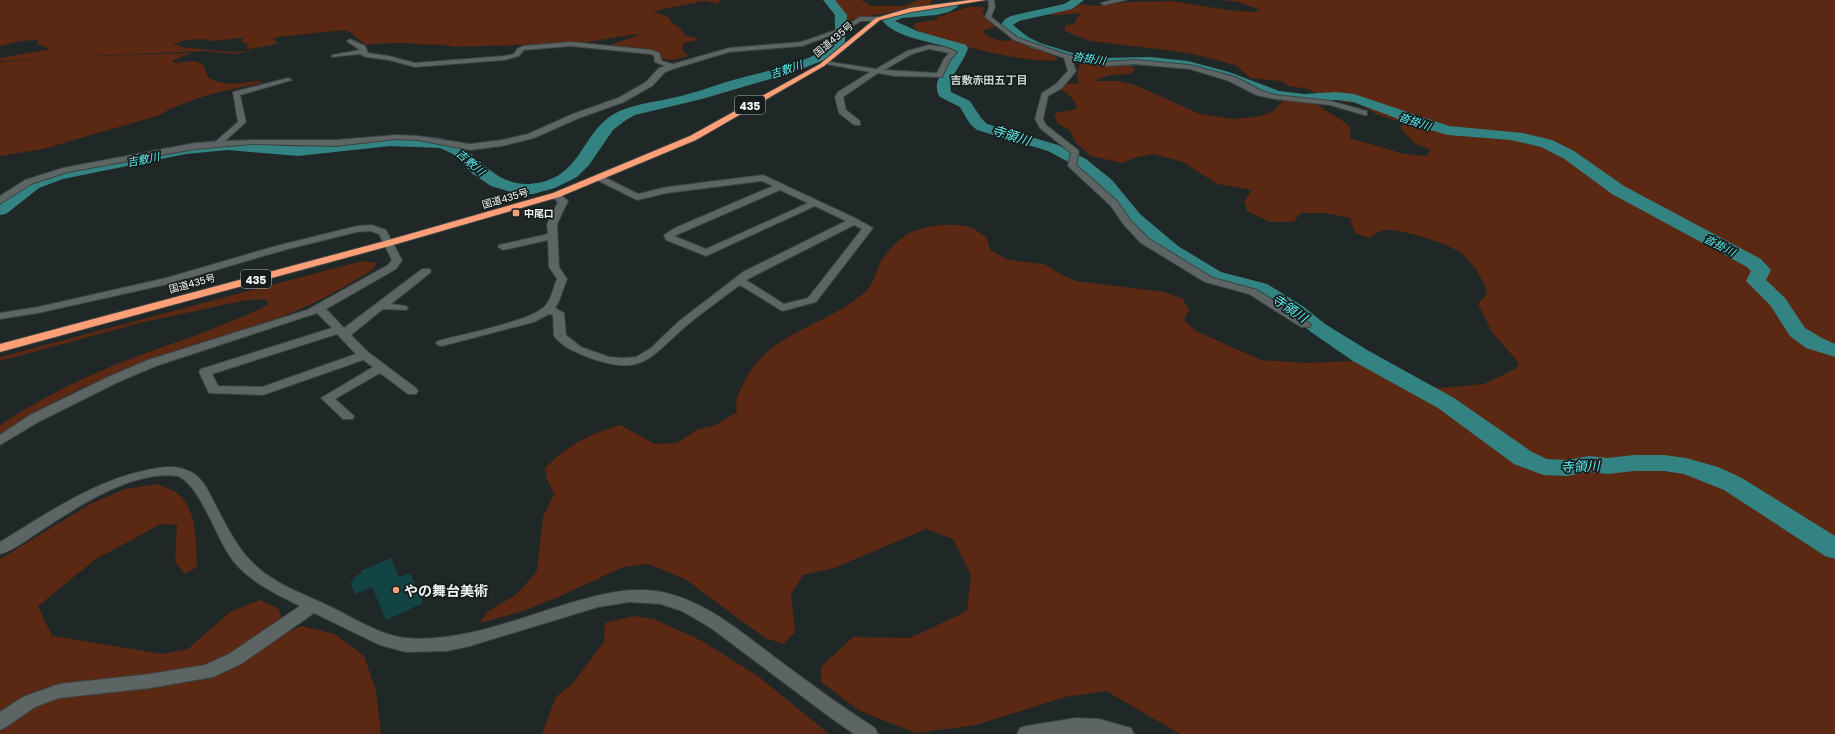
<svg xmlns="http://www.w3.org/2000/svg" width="1835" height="734" viewBox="0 0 1835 734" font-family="'Golos Text','Noto Sans JP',sans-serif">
<rect width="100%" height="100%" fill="#202727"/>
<path fill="#5a2813" d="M0 0H720L718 4 705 1 653 11 670 18 671 23 678 26 686 36 694 37 698 40 684 43 682 50 689 56 672 60 662 59 660 53 647 49 610 45 639 35 636 34 582 43 454 47C442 43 429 46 417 44 399 42 384 43 366 45L350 32 344 30 277 37 273 39 278 43 273 45 249 49H246L249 44 241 42 243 38H240L213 41 201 39 187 40 172 44 179 45V47L231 52 253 51 233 54 207 51 68 57 191 53 172 61 174 63 194 61 203 64 208 77C224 87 240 83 259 81L263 83C226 89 190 98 157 116L43 149 0 156V62L45 59 0 61V58L51 49 37 44 39 40 21 41 0 46Z
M834 0H861L871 6H905L917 0H932L930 5 925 6 844 21C842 13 841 5 834 0Z
M1222 0H1835V734H1180L1106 691 1065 697 976 725 916 733 860 711 821 682V667L853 637 910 638 967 611 971 575 953 539 926 529 834 568 803 575 791 594 795 632 784 644 765 638 685 579 648 564 623 567 556 598 520 612 480 623 487 612 517 594 537 571 543 517 554 494 546 477 545 468C570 444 587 435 620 425L655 444 677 443 698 429 714 426 737 412C735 398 738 394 745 381 769 331 829 326 867 290 873 284 876 272 880 263 886 252 901 236 912 232 929 225 955 222 972 228 977 230 983 235 987 238L990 250 1008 260 1044 264 1062 275 1076 281 1165 292 1183 299 1189 310 1184 320 1196 331 1261 360 1307 363 1353 361 1372 365 1405 383 1441 388 1484 384 1515 369 1519 363 1492 332 1478 304 1487 294C1483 279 1474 263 1461 253 1449 244 1399 228 1384 230 1379 231 1374 235 1370 238L1355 233 1350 218 1324 213H1300L1294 222H1270L1247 211 1244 201 1252 190 1217 184 1183 162 1153 154 1134 158 1123 163 1091 156 1075 142 1070 130 1058 124 1054 116 1056 113 1077 109C1075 99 1069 94 1061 90L1066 84 1079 83C1076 77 1077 66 1082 62L1128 65 1135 69 1131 74 1109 75 1094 81H1118L1135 85 1200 114 1235 119 1261 116 1274 111 1283 101 1315 102C1325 113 1338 115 1350 127V138L1404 154 1427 156 1431 150 1414 143 1400 128 1403 123 1376 114 1358 103 1342 102 1341 97 1335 94H1317L1309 89 1289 86 1280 81 1250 78 1237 66 1210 58 1182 52 1090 41 1065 31V26L1076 23V19L1082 14C1070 12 1057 18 1046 13L1072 8 1079 4 1095 6 1129 2 1172 1 1228 10 1255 12 1260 10 1238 2Z
M968 7H984L985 9 982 13 995 27 984 30V33L992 38 1002 41 1012 40 1055 56 1058 59 1053 61C1008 60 963 46 920 32L914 28 915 23 936 20 938 17Z
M362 261 377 263 372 270C349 284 326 298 300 309 263 325 224 335 186 348 121 370 55 395 0 436V425C41 398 85 376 130 359 163 346 197 336 229 322 242 317 256 312 268 304L266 299 247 300 144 322 0 361V357Z
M157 484C163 487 172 489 177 493 198 509 196 544 197 567L185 574 175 562 177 525 161 524 96 559 38 606 52 636 164 654 188 649 230 612 260 600 279 609 285 633 302 626 335 634 364 656 376 691 381 734H0V559L92 503 125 489Z
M633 616 654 619 702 641 758 676 829 734H542L556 697 573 683 604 642 605 623Z"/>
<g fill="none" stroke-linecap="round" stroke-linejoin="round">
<path fill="#348383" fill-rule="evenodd" d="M823 0H835L847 15 845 42 836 53 824 60 794 72 702 99 635 115 626 120 613 130 589 165 577 177 555 188 533 194H518L491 186 473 174 453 154 440 148 390 146 298 156 228 150 186 154 63 179 39 188 6 214 0 215V201C11 192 22 183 34 178 60 166 89 163 116 158 153 151 189 141 226 140 253 140 279 148 305 146 350 144 395 131 440 138 475 145 490 186 529 184 578 181 579 141 608 118 617 111 627 108 638 105 655 101 672 99 688 94 705 90 720 83 737 79 761 72 817 62 832 42 837 36 834 24 835 15Z
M1071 0H1084L1072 9 1019 21 1013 25 1028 37 1040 43 1079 55 1102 58 1150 57 1188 61 1229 72 1279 91 1304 94 1336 92 1354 94 1449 126 1523 133 1552 140 1574 151 1624 186 1761 259 1771 270 1766 280 1785 298 1805 328 1822 338 1835 344V357L1806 348 1790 336 1770 305 1746 281 1751 271 1747 267 1612 194 1563 158 1541 147 1511 140 1448 135 1420 127 1353 102 1336 100 1304 103 1276 99 1220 77 1188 69 1150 65 1102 66 1079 62 1032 48 1009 35 1001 25 1005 19 1011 16 1064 4Z
M953 3 959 6 949 12 936 15 902 18 895 21 917 31 966 45 968 48C964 63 948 76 951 92L970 101 981 118 987 124 1058 145 1086 159 1112 180 1140 214 1178 246 1221 272 1267 284 1304 307 1325 324 1369 351 1454 398 1532 452 1547 459 1567 460 1589 456 1608 458 1634 455H1664L1686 458 1718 467 1742 478 1835 536V559L1825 556 1724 490 1684 474 1664 471H1634L1608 474 1589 472 1567 476 1543 475 1514 464 1438 408 1353 361 1311 332 1290 315 1253 292 1207 280 1164 254 1128 222 1100 186 1074 165 1048 151 977 130 970 124 960 107 940 97C929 81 950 64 955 50 935 41 895 39 882 20 892 7 920 10 934 8 941 7 947 4 953 3Z"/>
</g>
<path fill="#134444" d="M391 558 399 577 410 573 423 603 386 620 372 587 355 594 350 583 355 580 354 577 362 573 361 571Z"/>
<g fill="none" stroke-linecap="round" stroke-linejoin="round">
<g stroke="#3b4242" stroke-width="2">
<path id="minor" d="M988 0H994L995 7 991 17 1018 38 1068 55 1106 62 1134 60 1190 65 1235 77 1262 91 1275 95 1331 101 1367 111V115H1364L1330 105 1275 99 1256 95 1229 81 1190 69 1134 64 1106 66 1072 60 1076 71 1062 88 1048 96 1043 119 1046 125 1078 150 1079 152 1076 165 1117 201 1131 221 1149 239 1213 278 1257 290 1309 323 1311 325 1309 327H1301L1249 294 1205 282 1141 243 1124 225 1110 205 1069 167 1068 165 1071 153 1040 128 1035 119 1042 93 1056 84 1068 71 1064 58 1014 40 985 17 989 7Z
M1112 0H1126L1104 5 1101 3Z
M860 17H878L881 19 878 21H861L846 30 802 46 729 52 676 68 665 72 652 86 624 102 579 118 534 138 502 146 470 150 418 140 396 139 336 146 253 144 195 149 68 172 31 184 0 204V196L25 180 63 168 195 143 215 142 238 122 233 92 288 78 292 80 240 95 246 122 225 141 253 140H336L396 135 418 136 470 144 502 140 528 134 573 114 618 98 646 82 659 68 665 66 655 62 654 55 650 54 571 46 524 50 519 56 504 60 415 67 389 60 366 57 360 54 332 57V55L360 50 348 42 347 41 350 39 365 46 368 53 389 56 415 63 504 56 514 54 517 49 523 46 571 42 651 50 659 53 662 61 673 64 729 48 801 42 842 28Z
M929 45 945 47 957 52 950 60 942 77 895 76 878 73 843 97 846 110 860 121V125H854L839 113 835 97 838 92 870 72 826 64 824 63V61L876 69 907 51ZM929 49 949 53 944 59 937 73 884 70 912 54Z
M600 175 638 194 667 187 763 175 857 219 873 228 816 302 782 311 740 285C722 298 703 312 686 326 650 357 643 377 590 358 578 353 563 348 554 336L553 315 549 314 534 322 442 346 438 345 436 343 438 341C460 335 530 321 544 307 551 301 553 288 557 279L549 267 548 240 503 250 498 247 499 245 548 234 547 224 558 202 551 195 553 193H559L568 201 557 224 559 267 567 279 559 301 555 308 564 313 566 335 581 347 609 357 622 358 636 357 651 348 678 322 743 272 846 221 815 206 706 256 666 240 664 235 675 228 773 186 762 181 667 193 637 200 597 180 596 178ZM780 190 808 203 706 249 674 236ZM854 225 862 229 808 298 784 304 746 280Z
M372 225 386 230 402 260 396 269 326 309 344 328 422 269H430L431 271 430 273 391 304 406 306 408 308 406 310 383 309 351 335 368 352 416 388 418 391 416 394H408L380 373 335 399 354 416 353 419H343L321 398 373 367 363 360 263 395 209 393 199 372 201 369 332 328 317 313 156 366 116 383 40 421 0 445V435L30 415 108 377 148 360 307 310 388 265 392 260 379 234 371 231 357 232 284 250 168 284 38 313 0 319V313L38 307 166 278 276 246 357 226ZM337 334 356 354 262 387 218 386 212 374Z
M166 467C184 466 197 472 206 487 220 512 234 547 256 566 276 585 307 595 331 607 354 618 381 636 407 638 459 643 520 618 570 603 600 594 631 586 662 592 705 601 740 631 773 656 807 681 840 706 875 728L878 734H854L831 718 711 628 682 611 661 604 629 602 598 607 470 646 447 651 406 652 380 645 314 613 241 664 213 677 150 688 59 698 35 707 6 727 0 730V712L23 697 59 684 150 674 205 665 229 654 300 606C276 594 252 583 234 562 217 542 202 487 178 476 133 470 78 506 42 530 29 538 15 550 0 554V542C53 510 103 474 166 467Z
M1076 718 1099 719 1131 728 1134 734H1017L1020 728 1026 726Z"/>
</g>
<g stroke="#3b4242" stroke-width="2">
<path id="highway" d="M970 0H986L911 12 880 20 824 66 696 140 559 197 393 245 0 352V344L385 241 553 193 690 136 820 64 876 18 910 8Z"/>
</g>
<use href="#minor" fill="#5c6464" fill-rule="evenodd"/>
<use href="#highway" fill="#fe9f78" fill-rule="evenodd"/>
</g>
<g fill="#f2a07f" stroke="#171d1d" stroke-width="1.5">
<rect x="512" y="209" width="8" height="8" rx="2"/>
<circle cx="396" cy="590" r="4"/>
</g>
<g text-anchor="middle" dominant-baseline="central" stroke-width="3.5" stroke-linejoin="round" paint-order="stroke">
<g font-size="10" fill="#eef3f3" stroke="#171d1d">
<text transform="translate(833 39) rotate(-40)">国道435号</text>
<text transform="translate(505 198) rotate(-16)">国道435号</text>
<text transform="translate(192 283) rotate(-15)">国道435号</text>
</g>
<g font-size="10" font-weight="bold" fill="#eef3f3" stroke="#171d1d" text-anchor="start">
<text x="524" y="213">中尾口</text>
</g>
<g font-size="11" font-style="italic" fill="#5af0f1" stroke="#171d1d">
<text transform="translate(1089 58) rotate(9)">沓掛川</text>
<text transform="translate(786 69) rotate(-18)">吉敷川</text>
<text transform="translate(1415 121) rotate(19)">沓掛川</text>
<text transform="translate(143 159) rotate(-11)">吉敷川</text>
<text transform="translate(471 162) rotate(40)">吉敷川</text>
<text transform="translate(1720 245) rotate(28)">沓掛川</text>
</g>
<g font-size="11" font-weight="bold" fill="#cad3d3" stroke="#171d1d">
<text x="989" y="79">吉敷赤田五丁目</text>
</g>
<g fill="#171d1d" stroke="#aeb3b3" stroke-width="1">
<rect x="735" y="96" width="30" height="18" rx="3"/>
<rect x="241" y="270" width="30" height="18" rx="3"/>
</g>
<g font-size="11" font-weight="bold" fill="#eef3f3">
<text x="750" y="105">435</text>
<text x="256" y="279">435</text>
</g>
<g font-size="13" font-style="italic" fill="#5af0f1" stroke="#171d1d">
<text transform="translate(1011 135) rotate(18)">寺領川</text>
<text transform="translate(1290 308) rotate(34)">寺領川</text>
<text transform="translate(1580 466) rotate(-2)">寺領川</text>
</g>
<g font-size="14" font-weight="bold" fill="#eef3f3" stroke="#171d1d" text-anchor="start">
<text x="404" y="590">やの舞台美術</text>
</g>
</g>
</svg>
